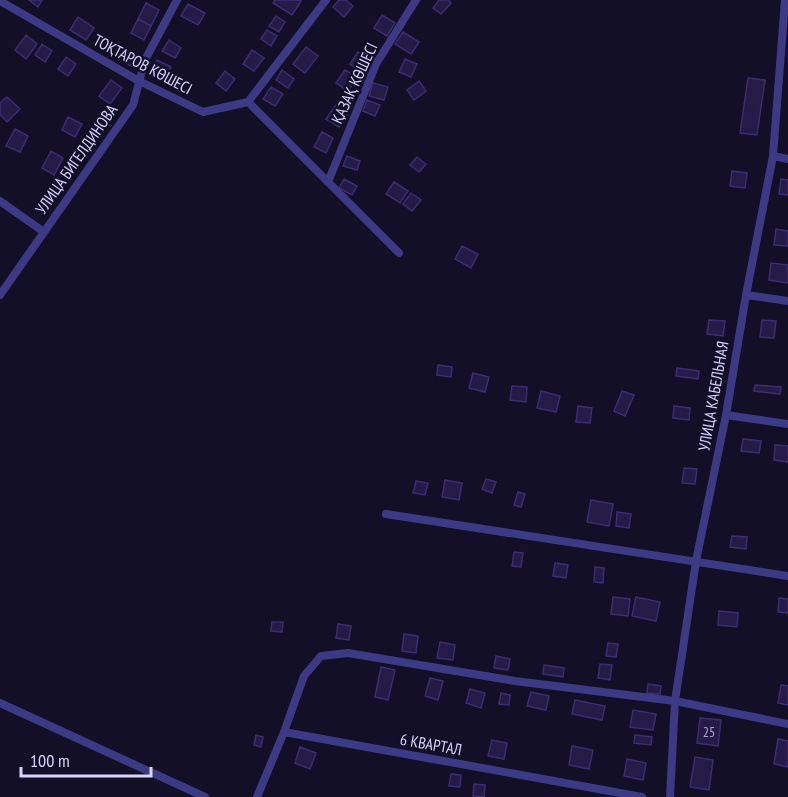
<svg xmlns="http://www.w3.org/2000/svg" width="788" height="797" viewBox="0 0 788 797" font-family="'PT Sans Narrow',sans-serif">
<rect width="100%" height="100%" fill="#130f26"/>
<path fill="#241b47" stroke="#3b2d73" stroke-width="1.5" d="M29 0H42L38 7Z
M275 0H299L301 1 292 15 273 3Z
M339 0H346L353 6 344 17 333 7Z
M439 0H448L451 3 441 14 433 8Z
M146 3 159 10 151 26 138 19Z
M188 4 205 13 198 25 181 16Z
M382 15 395 23 387 36 374 28Z
M276 16 285 22 279 32 269 26Z
M78 17 94 28 86 40 70 30Z
M138 19 151 26 144 40 131 33Z
M267 30 277 36 271 46 261 39Z
M403 32 419 42 411 54 395 44Z
M26 35 37 44 26 59 15 50Z
M169 40 181 48 175 58 162 51Z
M42 44 52 51 45 62 35 55Z
M306 47 318 56 305 73 293 64Z
M128 49 137 54 131 66 121 61Z
M252 50 264 58 254 71 243 64Z
M358 52 368 59 361 71 350 64Z
M66 57 76 64 68 76 58 69Z
M405 59 417 64 411 77 399 72Z
M157 60 171 67 165 80 151 73Z
M282 70 294 79 288 88 276 80Z
M345 70 357 77 348 91 336 83Z
M225 71 235 79 226 91 216 83Z
M748 78 765 80 757 135 740 133Z
M111 80 122 88 110 104 99 96Z
M419 81 426 91 414 100 407 90Z
M373 83 388 87 384 100 369 96Z
M271 87 283 94 275 106 263 99Z
M7 97 20 109 7 122 0 114V103Z
M367 100 380 105 375 116 363 111Z
M336 105 348 114 339 127 326 119Z
M68 117 82 124 75 137 62 130Z
M15 129 28 136 20 152 6 146Z
M322 132 333 138 326 153 314 147Z
M51 151 63 158 54 175 42 168Z
M347 156 360 161 357 170 343 166Z
M417 157 426 164 419 172 410 165Z
M732 171 747 173 745 188 730 186Z
M344 179 357 186 352 195 339 188Z
M781 179 788 180V195L779 194Z
M394 182 408 191 400 203 386 194Z
M411 193 421 200 412 211 403 204Z
M776 229 788 231V246L774 245Z
M462 246 478 254 471 268 455 259Z
M771 263 788 265V283L769 280Z
M709 320 725 321 723 336 707 334Z
M762 320 776 321 774 338 760 337Z
M438 365 452 367 451 377 437 375Z
M677 368 699 371 698 379 676 376Z
M473 373 489 377 485 392 469 388Z
M755 385 781 387 780 394 754 391Z
M512 386 527 387 526 402 510 400Z
M541 391 560 396 556 412 537 408Z
M622 391 634 395 625 416 614 411Z
M578 406 592 408 590 423 576 422Z
M674 406 690 408 689 420 673 418Z
M743 439 761 441 759 453 741 451Z
M775 445 788 446V462L774 460Z
M684 468 697 469 695 484 682 483Z
M486 479 496 482 492 493 482 489Z
M445 480 462 483 459 500 442 497Z
M416 481 428 483 425 495 413 493Z
M518 492 525 494 521 507 514 505Z
M591 500 613 504 609 526 587 522Z
M617 512 631 514 629 528 616 526Z
M732 536 747 537 746 549 730 547Z
M514 552 523 553 521 567 512 566Z
M555 563 568 565 566 578 553 576Z
M595 567 604 568 603 583 594 582Z
M613 597 630 599 628 616 611 614Z
M636 597 660 602 656 621 632 616Z
M779 598 788 599V613L778 612Z
M719 611 738 613 737 627 718 625Z
M272 622H283L282 632 271 631Z
M338 624 351 626 349 640 336 638Z
M404 634 418 636 416 653 402 651Z
M440 642 455 645 453 660 437 658Z
M608 643 618 644 616 657 606 656Z
M496 656 510 659 508 670 494 668Z
M600 664 612 665 610 680 598 678Z
M544 665 564 668 563 677 543 674Z
M381 667 395 670 388 700 375 697Z
M430 678 443 681 438 700 425 696Z
M648 684 661 686 660 694 647 693Z
M781 685 788 686V705L778 703Z
M470 689 485 693 481 708 466 703Z
M531 692 549 696 546 710 527 706Z
M501 693 510 695 509 705 499 704Z
M575 700 605 706 602 720 572 714Z
M633 710 656 714 653 730 630 727Z
M700 718 721 720 718 746 697 743Z
M256 735 263 737 261 747 254 745Z
M635 735 652 737 651 745 634 743Z
M778 739 788 741V767L774 764Z
M492 740 507 743 504 759 488 756Z
M572 746 593 750 589 769 569 765Z
M300 747 316 753 310 769 295 763Z
M695 757 713 760 709 790 690 787Z
M627 759 646 763 643 780 624 776Z
M451 774 461 775 460 787 449 786Z
M474 784 485 785 484 797 473 796Z"/>
<g fill="none" stroke-linecap="round" stroke-linejoin="round">
<path stroke="#3d3a85" stroke-width="8" d="M0 1 139 81 203 112 248 102 399 253
M248 102 326 0
M773 156 788 159
M328 182 376 64 416 0
M0 201 44 232
M0 295 133 105 145 60 177 0
M746 295 788 301
M726 415 788 424
M386 514 788 576
M0 703 205 797
M284 732 304 676 321 656 348 653 515 681 675 701 788 724
M257 797 284 732 642 797
M670 797 675 701 696 561 726 415 746 295 773 156 785 0"/>
</g>
<g text-anchor="middle" dominant-baseline="central" stroke-width="5" stroke-linejoin="round" paint-order="stroke">
<g font-size="14" fill="#aca6d1">
<text x="709" y="732">25</text>
</g>
<g font-size="16" fill="#d9d4ff" stroke="#130f26">
<text transform="translate(143 64) rotate(28)">ТОҚТАРОВ КӨШЕСІ</text>
<text transform="translate(354 83) rotate(-65)">ҚАЗАҚ КӨШЕСІ</text>
<text transform="translate(76 159) rotate(-55)">УЛИЦА БИГЕЛДИНОВА</text>
<text transform="translate(713 396) rotate(-80)">УЛИЦА КАБЕЛЬНАЯ</text>
<text transform="translate(431 744) rotate(10)">6 КВАРТАЛ</text>
</g>
</g>
<path d="M21 767v9h130v-9" fill="none" stroke="#d9d4ff" stroke-width="3"/>
<text x="30" y="767" font-size="18" fill="#d9d4ff" stroke="#130f26" stroke-width="4.5" paint-order="stroke">100 m</text>
</svg>
